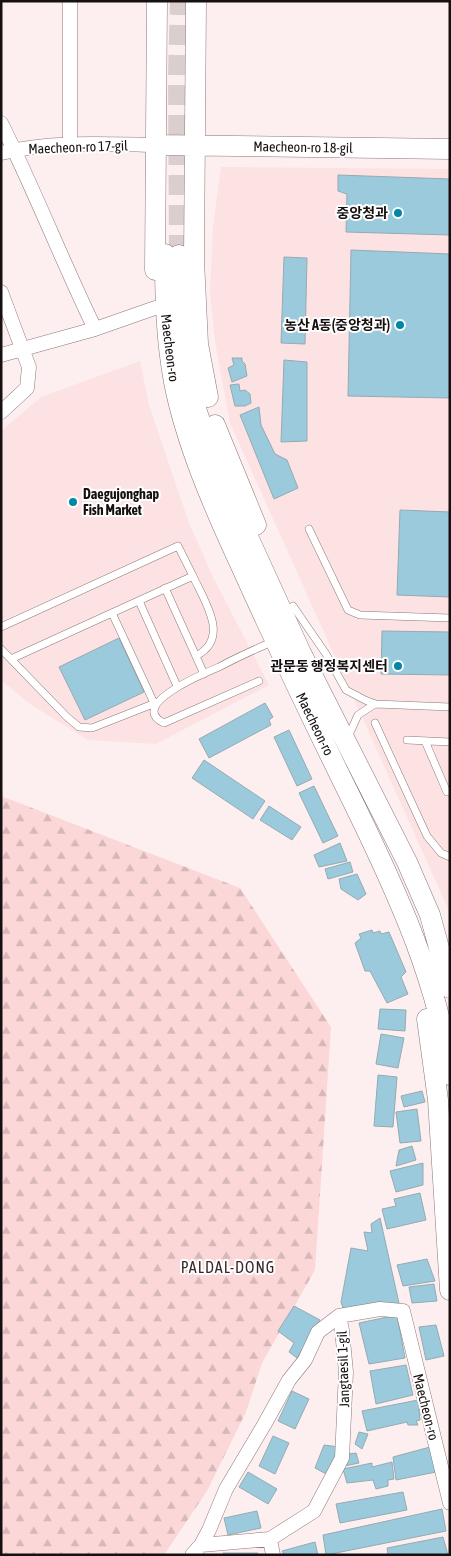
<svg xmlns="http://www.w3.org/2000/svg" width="451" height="1556" viewBox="0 0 451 1556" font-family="'Asap Condensed','Noto Sans KR',sans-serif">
<defs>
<pattern id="forest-firs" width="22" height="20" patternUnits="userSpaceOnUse" patternTransform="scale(1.25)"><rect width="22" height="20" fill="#fbd7d8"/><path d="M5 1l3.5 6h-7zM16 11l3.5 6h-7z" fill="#d6b8b8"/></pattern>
</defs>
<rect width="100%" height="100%" fill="#fdefef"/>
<path fill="#fce2e3" d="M221 167 450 169V913L230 423 215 342 210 292 213 226Z
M140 361 149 405 189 523 214 579 269 685 156 744 88 740 30 704 1 680V431L41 397Z"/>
<path fill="url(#forest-firs)" d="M1 796 240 888 331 1027 315 1270 262 1363 246 1412 207 1491 164 1555H1Z"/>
<path fill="#9acadc" stroke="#96aab2" d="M338 175 450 179V235L346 232 347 194 338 191Z
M351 250 450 254V398L348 396Z
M284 257 307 258 305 344 281 343Z
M232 358H242V361L245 364 247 376 232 382 228 368 234 365Z
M284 360 307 362V441L281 442Z
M239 384 240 391 245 390 250 394 251 403 245 406H235L230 385Z
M259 407 261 425 275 454 287 460 298 488 274 499 240 415Z
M400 510 450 512V597L397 595Z
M382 631 450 632V675L381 674Z
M119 638 144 692 85 720 59 667Z
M265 703 273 717 269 720 271 725 209 758 199 739Z
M289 730 312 779 297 786 274 737Z
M204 760 265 801 253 819 192 778Z
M314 786 338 836 323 843 299 793Z
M269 806 301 827 292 840 260 820Z
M340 843 347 861 319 867 314 855Z
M350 862 353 872 328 879 325 869Z
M357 874 366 894 358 900 341 889 339 879Z
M372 930 373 933 380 931 381 934 389 932 406 972 401 977 408 994 387 1003 370 971H365L355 943 361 938 359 934Z
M380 1009 406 1010 405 1031 378 1029Z
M381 1034 404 1038 398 1068 376 1064Z
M378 1075 397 1077 393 1127 374 1126Z
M422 1091 425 1102 404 1107 401 1096Z
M417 1109 421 1141 400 1143 396 1112Z
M412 1146 416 1160 396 1166 399 1150Z
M423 1163V1185L396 1192 390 1171Z
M420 1193 426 1220 387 1229 382 1209 396 1206 394 1199Z
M380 1218 399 1303 343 1308 341 1302 351 1248 368 1251 364 1232 372 1233 371 1224Z
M427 1259 435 1281 403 1286 397 1265Z
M434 1284 437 1301 412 1303 409 1287Z
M294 1306 320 1320 297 1358 289 1352 294 1343 278 1331Z
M397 1315 405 1358 369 1364 359 1323Z
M436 1325 444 1356 426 1360 419 1327Z
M406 1365 413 1395 376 1404 370 1371Z
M292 1391 309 1399 295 1429 278 1421Z
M418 1400 420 1420 416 1421 418 1425H408L407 1422 367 1431 362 1411Z
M359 1432 368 1434 362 1449 355 1444Z
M273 1436 289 1443 275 1474 259 1466Z
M324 1445 339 1447 328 1475 315 1468Z
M430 1447 436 1472 396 1480 393 1457Z
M356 1453 359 1463 345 1466 348 1454Z
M392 1462 394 1479 388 1480V1486L376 1489 373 1480 347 1483 343 1469 372 1463V1467Z
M248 1472 277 1489 268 1504 239 1487Z
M403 1492 407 1510 340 1523 336 1504Z
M442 1509 446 1531 326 1555 323 1535Z
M257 1511 261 1528 228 1535 224 1518Z
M443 1537 448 1555H388L387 1548Z
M315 1542 318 1555H284L282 1551Z
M223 1553H258V1555H223Z"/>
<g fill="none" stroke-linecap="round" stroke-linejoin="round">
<path stroke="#dacece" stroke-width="20" stroke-dasharray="20 10" stroke-linecap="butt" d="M179 255 178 75 180 1"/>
<g stroke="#8c7878" stroke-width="8">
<path id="service" d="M309 529 348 610 360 615 450 618
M193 576C204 601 231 638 196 656
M165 588 204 674
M139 601 177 686
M293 606 326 654 346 690 365 700 375 704 450 707
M112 613 154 703
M1 627 178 546 193 576 11 659
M1 649 67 717 79 727 92 728 158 702
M259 681 164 723C126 705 207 672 219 667 234 659 249 652 265 645
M375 723 427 836 441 853 450 857
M348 737 358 715 375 704
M407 740 450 742
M425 741 447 792H450"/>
</g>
<g stroke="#8c7878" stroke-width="15">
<path id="minor" d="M1 123C35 191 62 261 95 329
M70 144V1
M1 153C51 141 104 144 155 145
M1 292 29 367 27 388 1 412
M1 355 95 329 155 308
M270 1539 273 1555
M201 1545 270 1539 314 1511 342 1458 346 1372 342 1330 339 1316
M192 1555 201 1545 209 1530 226 1489 264 1425 289 1380 305 1360 318 1332 339 1316 380 1309 403 1311 450 1503"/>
</g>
<g stroke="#8c7878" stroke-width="21">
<path id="secondary" d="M196 1 194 260 198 344 208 397
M155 145 450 149
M165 254C165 297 166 339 174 382 186 444 215 510 242 568 278 648 316 727 355 806 395 888 440 985 450 1075
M179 255 180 311 186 356 197 412 218 471 301 653 407 862 430 915 450 988
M155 270 157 1
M215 425 256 525
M427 1019 438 1100 450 1290"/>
</g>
<use href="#service" stroke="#fff" stroke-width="7"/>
<use href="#minor" stroke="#fff" stroke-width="14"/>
<use href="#secondary" stroke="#fff" stroke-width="20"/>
</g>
<g fill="#0087a8" stroke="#fff" stroke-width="2">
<circle cx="398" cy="213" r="5"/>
<circle cx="400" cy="325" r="5"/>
<circle cx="73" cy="502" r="5"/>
<circle cx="398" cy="666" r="5"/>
</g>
<g text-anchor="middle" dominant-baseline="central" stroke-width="4" stroke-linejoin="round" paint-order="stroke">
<g font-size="14" fill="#171010" stroke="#fff">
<text transform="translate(78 147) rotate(-2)">Maecheon-ro 17-gil</text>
<text transform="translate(303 147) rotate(1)">Maecheon-ro 18-gil</text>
<text transform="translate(170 348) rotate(83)">Maecheon-ro</text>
<text transform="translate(315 724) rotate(64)">Maecheon-ro</text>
<text transform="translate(343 1369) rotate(-92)">Jangtaesil 1-gil</text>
<text transform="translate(426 1407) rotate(76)">Maecheon-ro</text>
</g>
<g font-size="14" font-weight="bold" fill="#171010" stroke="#fff" text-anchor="end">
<text x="388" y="213">중앙청과</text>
<text x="390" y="325">농산 A동(중앙청과)</text>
<text x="83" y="494" text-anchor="start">Daegujonghap<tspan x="83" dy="16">Fish Market</tspan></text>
<text x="388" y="666">관문동 행정복지센터</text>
</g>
<g font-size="16" letter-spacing="1" fill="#392829" stroke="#fff">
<text x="228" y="1267">PALDAL-DONG</text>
</g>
</g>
<rect width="451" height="1556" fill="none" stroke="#171010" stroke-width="5"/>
</svg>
